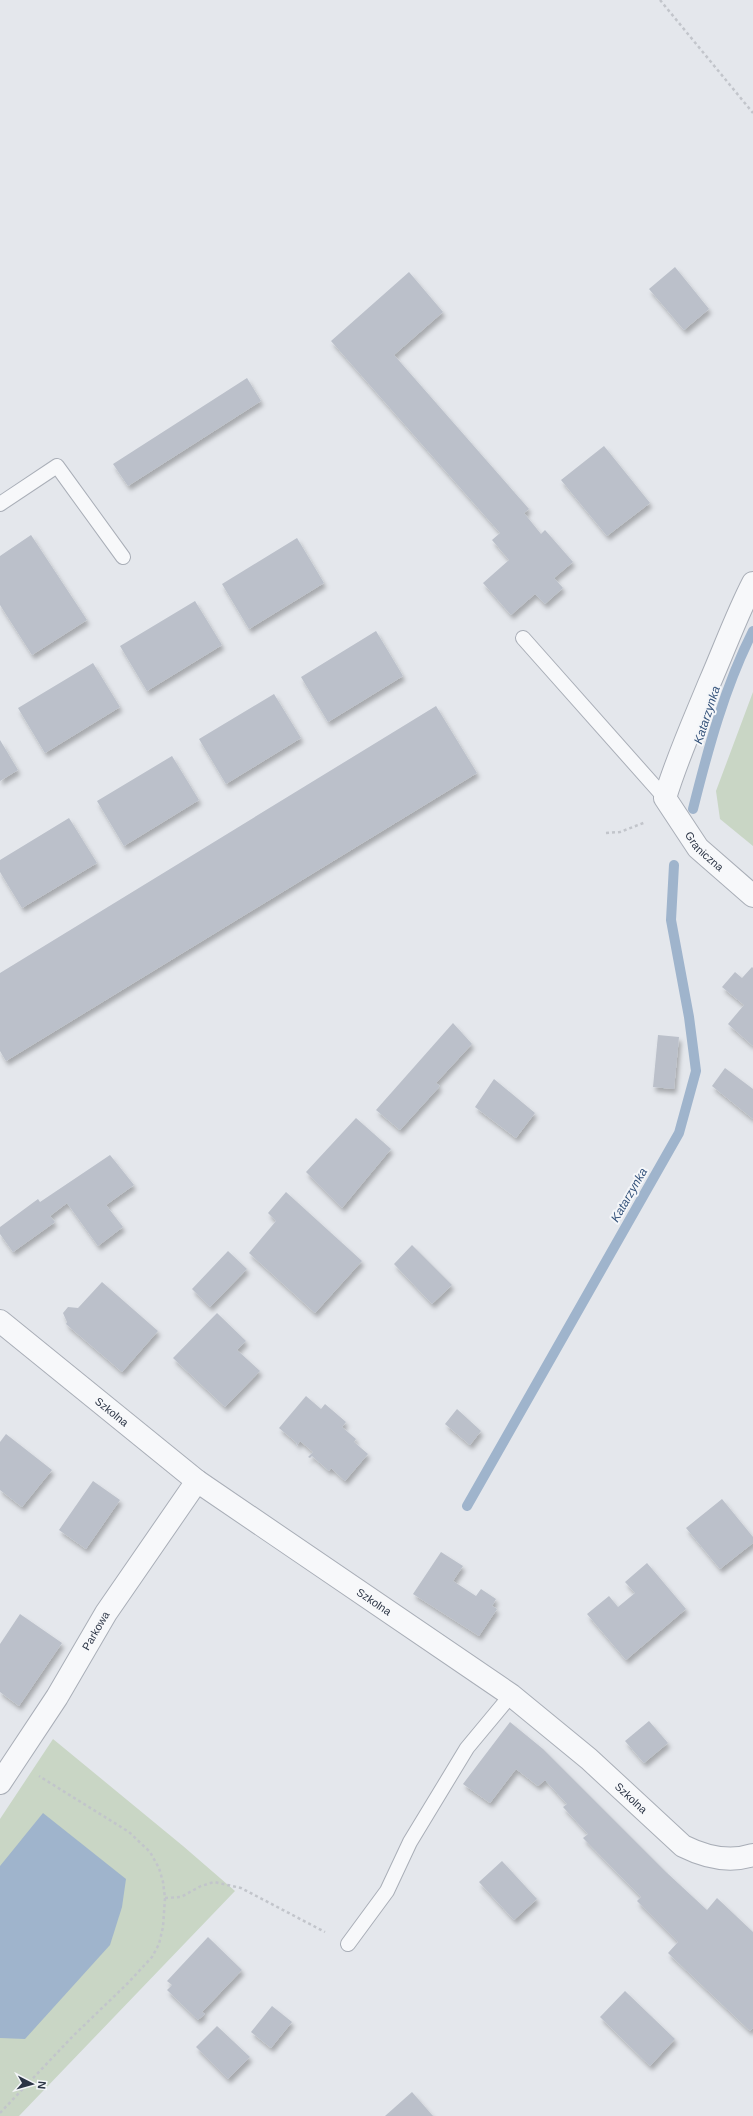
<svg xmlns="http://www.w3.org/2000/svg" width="753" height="2116" viewBox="0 0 753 2116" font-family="Arial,sans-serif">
<defs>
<filter id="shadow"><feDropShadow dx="2.5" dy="4.5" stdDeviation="2" flood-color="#0004"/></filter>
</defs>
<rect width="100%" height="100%" fill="#e4e7ec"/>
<path fill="#c9d6c5" d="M753 692V846L720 819 716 791Z
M53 1739 183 1846 235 1891 19 2116H0V1819Z"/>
<path fill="#9fb4cc" d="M43 1813 126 1879 122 1907 110 1945 25 2039 0 2038V1866Z"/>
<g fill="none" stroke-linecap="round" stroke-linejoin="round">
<path stroke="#9fb4cc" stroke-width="10" d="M693 809C708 749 725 686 753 631
M467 1506 679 1133 696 1071 689 1017 671 920 674 865"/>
</g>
<path fill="#bbc0ca" filter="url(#shadow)" d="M675 267 709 309 684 330 649 289Z
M409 272 443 312 394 355 529 509 524 513 541 534 545 530 573 562 554 578 563 588 545 604 535 594 511 615 483 583 509 560 492 540 500 533 331 341Z
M247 378 261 401 128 486 113 464Z
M604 446 650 503 607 536 561 480Z
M31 535 87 620 32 655 0 605V556Z
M297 538 324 583 249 629 222 584Z
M195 601 222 645 147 691 120 646Z
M376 631 403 676 328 722 301 677Z
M93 663 120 707 45 753 18 708Z
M274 694 301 738 226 784 199 739Z
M436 706 477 773 6 1061 0 1051V973Z
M0 740 18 770 0 781Z
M172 756 199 800 124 846 97 801Z
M69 818 97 863 22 908 0 872V860Z
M752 967 753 968V1046L728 1024 744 1005 722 987 735 972 742 978Z
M453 1023 472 1044 436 1083 440 1086 400 1130 376 1110Z
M658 1035 679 1037 674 1089 653 1087Z
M725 1068 753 1089V1119L712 1086Z
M494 1079 535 1113 516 1138 475 1107Z
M356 1118 391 1149 342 1208 306 1172Z
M110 1155 134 1185 106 1205 123 1227 98 1246 67 1203 50 1216 55 1222 13 1252 0 1234V1227L38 1199 40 1202Z
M286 1192 362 1261 315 1313 249 1253 276 1221 268 1213Z
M412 1245 452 1285 432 1304 394 1264Z
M228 1251 247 1269 210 1307 192 1289Z
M102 1282 158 1331 122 1372 66 1324 67 1322 63 1313 68 1307 78 1308Z
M217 1313 246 1341 237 1350 260 1371 225 1407 173 1358Z
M306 1396 321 1409 325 1404 346 1422 342 1427 356 1439 354 1442 368 1454 345 1481 331 1468 329 1471 312 1456 310 1458 308 1457 313 1452 300 1441 296 1447 297 1443 279 1428Z
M457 1409 481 1431 470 1445 445 1424Z
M6 1434 52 1470 22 1507 0 1490V1442Z
M93 1481 120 1500 86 1549 59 1530Z
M722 1499 753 1537V1543L720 1569 686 1528Z
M441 1552 463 1566 453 1581 476 1596 481 1589 496 1599 492 1606 497 1609 479 1636 413 1594Z
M647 1563 686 1609 626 1660 587 1614 609 1596 618 1607 635 1593 625 1582Z
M20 1614 62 1643 19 1706 0 1692V1644Z
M649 1721 668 1743 644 1763 625 1741Z
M510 1722 543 1749 666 1872 707 1910 717 1898 753 1932V2028L750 2031 668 1953 678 1942 637 1901 641 1897 583 1838 588 1834 563 1807 567 1804 545 1780 538 1786 516 1769 490 1803 463 1784Z
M502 1861 537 1899 514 1920 479 1882Z
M208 1937 242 1970 202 2012 205 2014 198 2020 167 1990 172 1985 167 1981Z
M625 1991 675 2039 650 2066 600 2017Z
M272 2006 292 2022 271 2048 251 2032Z
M217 2026 250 2057 228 2079 196 2047Z
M412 2092 433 2116H385Z"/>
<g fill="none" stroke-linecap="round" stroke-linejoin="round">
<g stroke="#a9aeb7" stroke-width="16">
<path id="service" d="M0 504 57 466 123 557
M523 638 665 798
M348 1944 387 1891 410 1842 467 1748 511 1695"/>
</g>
<g stroke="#a9aeb7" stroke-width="24">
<g id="minor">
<path id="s1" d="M753 583C736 616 724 650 709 684 693 723 677 758 665 798L698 848 753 896"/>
<path id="s2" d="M0 1783 57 1697 106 1613 197 1481"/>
</g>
</g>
<g stroke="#a9aeb7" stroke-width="24">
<g id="tertiary">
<path id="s3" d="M0 1321 197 1481 511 1695 589 1759 683 1846C705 1857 729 1863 753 1855"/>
</g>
</g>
<path stroke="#c2c5cb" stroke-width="2.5" stroke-dasharray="3 3" stroke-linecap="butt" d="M660 0 753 113
M606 833 620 832 646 822
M165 1898 181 1897 201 1886 214 1882 241 1888 325 1932
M0 2113 73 2036 128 1983 152 1957 159 1944 163 1927 165 1898 163 1882 159 1868 150 1852 129 1832 39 1776"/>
<use href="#service" stroke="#f7f8fa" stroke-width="14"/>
<use href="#minor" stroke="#f7f8fa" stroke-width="22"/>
<use href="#tertiary" stroke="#f7f8fa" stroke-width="22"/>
</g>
<g text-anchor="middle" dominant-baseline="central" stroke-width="4" stroke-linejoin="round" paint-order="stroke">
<g font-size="11" fill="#2b3445" stroke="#f4f6f9">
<text stroke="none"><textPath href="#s1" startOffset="299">Graniczna</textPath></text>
<text stroke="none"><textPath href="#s3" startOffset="144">Szkolna</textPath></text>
<text stroke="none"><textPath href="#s3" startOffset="468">Szkolna</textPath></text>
<text stroke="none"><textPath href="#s2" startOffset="180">Parkowa</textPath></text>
<text stroke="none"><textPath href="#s3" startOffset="792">Szkolna</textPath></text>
</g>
<g font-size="12" font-style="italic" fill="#34527a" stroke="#f4f6f9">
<text transform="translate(707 715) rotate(-72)">Katarzynka</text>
<text transform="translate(629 1195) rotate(-60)">Katarzynka</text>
</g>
</g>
<g transform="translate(32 2084) rotate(96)" stroke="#f4f6f9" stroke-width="3" paint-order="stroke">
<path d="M0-3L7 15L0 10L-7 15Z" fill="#2b3445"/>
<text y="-6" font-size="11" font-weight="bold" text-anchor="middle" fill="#2b3445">N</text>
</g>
</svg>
